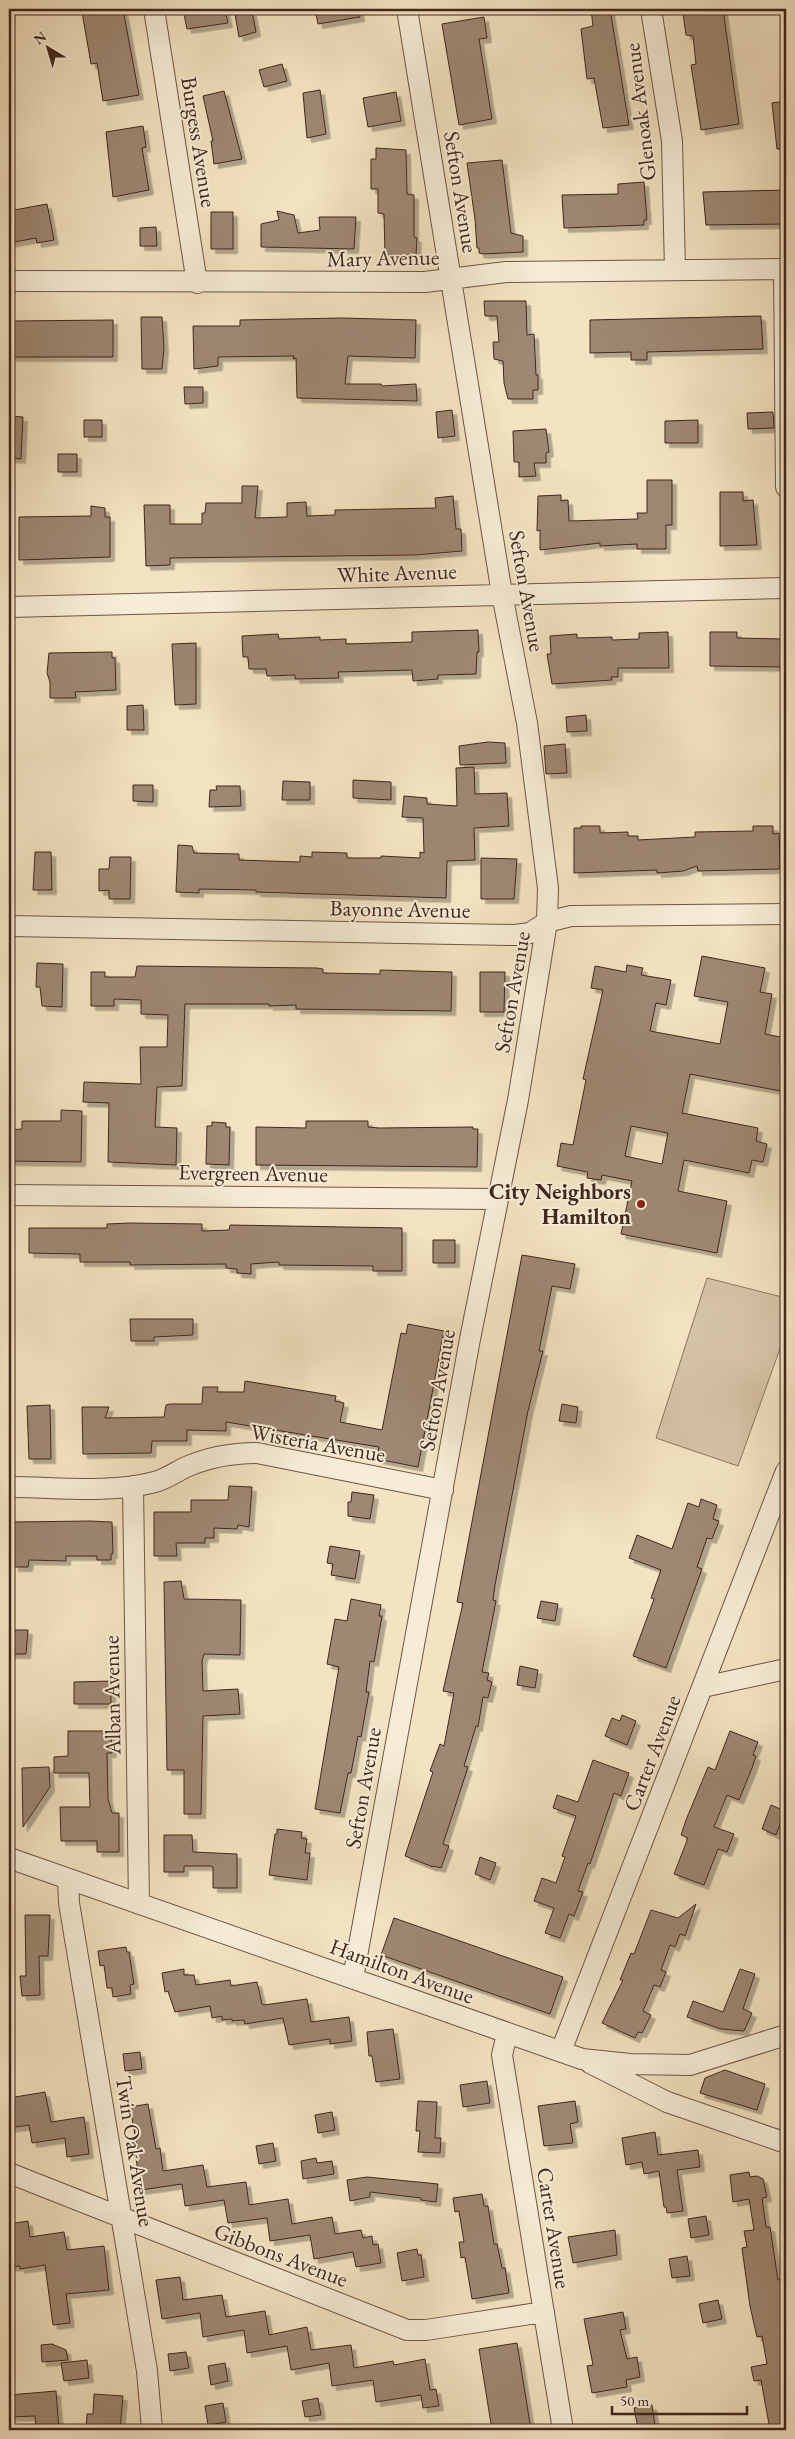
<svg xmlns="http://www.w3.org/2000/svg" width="795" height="2439" viewBox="0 0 795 2439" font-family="'EB Garamond',serif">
<defs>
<filter id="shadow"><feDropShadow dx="4.5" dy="4.5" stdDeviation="0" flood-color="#0004"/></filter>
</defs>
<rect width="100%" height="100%" fill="#f3e3c2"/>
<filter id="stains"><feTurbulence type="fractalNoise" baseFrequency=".004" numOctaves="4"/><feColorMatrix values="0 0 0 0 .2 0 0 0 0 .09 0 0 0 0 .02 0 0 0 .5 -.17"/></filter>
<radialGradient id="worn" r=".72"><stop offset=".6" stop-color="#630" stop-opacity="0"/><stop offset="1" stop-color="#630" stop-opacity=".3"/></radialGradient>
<path fill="#d5c3a6" stroke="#8b7462" d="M707 1278 786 1298V1332L738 1466 656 1438Z"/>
<path fill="#9e8873" stroke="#41261d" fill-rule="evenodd" filter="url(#shadow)" d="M90 9H123L139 95 103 101 97 63 91 64 82 12Z
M183 9H225L228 23 187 29Z
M315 9H359L360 17 318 24Z
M591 9H610L629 125 603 128 594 78 587 79 581 29 593 26Z
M702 9H723L739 124 701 130 691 65 696 64 693 36 686 35 683 14Z
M252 11 256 32 239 37 235 14Z
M484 17 487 38 479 39 492 119 459 125 442 24Z
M282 64 287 81 264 87 259 70Z
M320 90 326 134 307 138 303 93Z
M224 91 242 159 214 164 211 141H213L203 96Z
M396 92 401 121 368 127 363 98Z
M786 101V149H777L772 103Z
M143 126 146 147 142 148 149 190 113 197 106 132Z
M376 148 406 150 407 194 414 195V237L417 238 416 255H385L384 214 378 213V189H371V159H376Z
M502 160 511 233 523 236V252L483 254 479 253V248H477L475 219 467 163Z
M644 182 647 220H644V225L564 228 562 195 618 194V184Z
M786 190 785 224 706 225 703 192Z
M47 204 54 240 37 243 36 238 9 243V211Z
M277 211 294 215 298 233 320 230 319 217H356L354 249 261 247V224L279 220Z
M211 212H233V249H211Z
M156 227 157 246H140V228Z
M484 301H526L527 335 534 334 536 375H538V390H533V399H508L504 383 503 361 494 359 493 342H499L497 316H485Z
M761 316 763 349 647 352V360H631V352L590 353V320Z
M141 317H162L164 348 162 369H142Z
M342 318 416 320 415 358 348 356 345 384H381L382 386 416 384 417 401 297 398 296 358 293 359 294 356 218 357V366L194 369 193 326H240V320Z
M113 320V357H11V321Z
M184 387H203V403L185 404Z
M452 410 455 436 438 438 436 412Z
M773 412 774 428 748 429 747 413Z
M9 416 23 417 21 459 9 458Z
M84 420H102V437H84Z
M698 420V443H665V421Z
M546 429 549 452 546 453V463H534L536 476 519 477V462H514L513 431Z
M58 454H77V472H58Z
M647 480H672V525H666V549H637V544L600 546V543L540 550V530L537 531 538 496 561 495V501L568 500 569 521 638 519 637 513H647Z
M242 486H258L255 518 287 517V503L306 502 307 516 335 515V510L436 508 435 498 453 496 456 529H461L462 551 415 555 170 558V565L146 566 144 505H170V524H202V513H205L206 503H242Z
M720 492H743V501L753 500 757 545 720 546Z
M91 506 105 508V517H110V557L19 560V517L91 516Z
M478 630 479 652H477L476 674 438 675V679L413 681 412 670 338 672 339 678 295 679V675L267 676 266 669H249L248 657H243L242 636 278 634 279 639 320 637V640L346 639V644L412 642V632Z
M668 632 669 668H618V677H611L612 680 552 684 547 654H551L550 636 577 634V638L612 637V640L639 639V633Z
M710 632H737V638L781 639 782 667 710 666Z
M196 643V704L175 705 172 644Z
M112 652V658H115L116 690 75 692 76 698H50V682L47 673 49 653Z
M143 705 144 730H127V706Z
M586 715 587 731 567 732 566 717Z
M488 742 505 743 506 763 460 765 459 746Z
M565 744 567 773 546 774 544 746Z
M474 767 475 794 507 793 509 826 474 828 475 860 447 861 446 898 256 892V890L199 889V893L176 892 178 845 192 846 194 853 239 854V860L300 862V856L312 857V852L347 853V858H381V856L420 858V852L424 853 423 818 402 817 404 796 427 798V804L457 806 456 768Z
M353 780 391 782V800L353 798Z
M283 781 310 782V800H282Z
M133 785H153V802L133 801Z
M216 786H240L241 806 209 807 210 790H217Z
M581 826H600V833L628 832V836H638V840L695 837V832L753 831V826H773V834L779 833 780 865 779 869 698 871 697 866 683 871 657 873V870L574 873V828H581Z
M35 852H51L52 890H33Z
M110 857H131L130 899H109V890L99 891V869H109Z
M481 858 517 859 514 899H481Z
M702 956 765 968 760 992 772 994 765 1034 786 1038V1092L690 1074 682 1113 758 1128 756 1141 767 1144 763 1162 752 1160 749 1173 684 1160 678 1191 727 1201 717 1253 621 1234 632 1181 602 1175 601 1180 587 1178 588 1172 557 1166 561 1143 573 1145 586 1080 583 1079 603 990 591 988 595 966 626 972 627 965 643 968 641 975 671 980 666 1005 656 1003 650 1031 720 1044 728 1002 694 996ZM631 1126 668 1133 662 1164 625 1156Z
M37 963 63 964 62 1007 42 1006 40 987H36Z
M137 966 317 968 323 969V973L380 974V970L452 972 451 1011 296 1009V1005L269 1006V1004H185L182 1086 157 1087 155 1127 177 1128 176 1165 108 1162 109 1103 83 1102 84 1082 141 1084 140 1047H167L168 1015 141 1014V1000L114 999V1006H91V972H105V977H135Z
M480 972H505L504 1012H480Z
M61 1110 82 1111 81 1162 9 1161V1130L22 1129V1121H61Z
M306 1121H368V1127L379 1128 473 1127V1129H478L477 1167 256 1165V1127L306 1128Z
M212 1122 226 1123V1127H230L229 1165 206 1164 207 1126H212Z
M130 1223 202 1224V1231L229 1230 230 1225 402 1228V1271H373V1266L279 1265V1262L251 1264V1274L237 1273V1269L226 1268V1264L130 1265V1262H80V1254L29 1253V1228H107V1224Z
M433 1240H455V1263H433Z
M522 1255 575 1264 570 1289 552 1286 539 1351H543L528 1411 495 1585 493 1600 496 1601 482 1672 489 1673 487 1680 492 1682 488 1698 483 1697 478 1727 476 1726 464 1766 468 1767 443 1844 449 1846 441 1868 433 1866V1867L405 1856 433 1772 430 1771 440 1744 444 1746 454 1693 443 1691 463 1603 457 1602Z
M130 1319H193V1335L154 1337V1341H131Z
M408 1324 444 1331 418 1467 377 1459 379 1447 226 1422V1431L187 1430V1441H152L151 1453 83 1454 82 1407H109L105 1418 164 1417 166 1405 170 1404H202L203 1387H218L217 1392H244L245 1381 336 1396 335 1401 344 1403 340 1422 382 1430 401 1333 406 1334Z
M562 1404 578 1407 576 1423 559 1421Z
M50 1405 51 1459H29L27 1406Z
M229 1486 252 1487 249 1527 238 1525 237 1529 214 1528V1538H205V1543H176L177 1556H154V1512H191V1500H228Z
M352 1492 374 1495 370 1519 348 1516V1502H351Z
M701 1499 717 1505 713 1519 719 1521 712 1539 707 1538 697 1567 702 1569 666 1668 633 1656 654 1599 651 1598 661 1570 629 1558 637 1535 672 1549 688 1503 699 1507Z
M90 1521 112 1522 113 1554H111V1560H97V1556H66V1561L29 1560 28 1567H14V1522Z
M330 1546 360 1551 355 1579 331 1575 333 1564 327 1563Z
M181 1581 184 1599 241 1600 240 1655 204 1654 202 1661 203 1691 238 1689 240 1714 203 1716 201 1814H184V1770H167L164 1582Z
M351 1599 381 1605 379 1616H382L374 1662 370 1661 366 1692H369L361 1737 358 1736 351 1773H348L340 1813 315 1809 339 1667 327 1664 335 1619 347 1621Z
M541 1601 558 1604 555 1621 537 1618Z
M9 1630H28L26 1654H9Z
M520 1666 538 1670 535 1688 517 1685Z
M111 1681V1704H74V1682Z
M622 1715 636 1721 627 1745 605 1736 612 1718 620 1721Z
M68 1731H111L112 1753H107L108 1799 112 1813H119V1852H97V1841H61L60 1807H90L89 1773H54V1757L68 1756Z
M730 1731 758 1742 753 1755 756 1756 752 1768 739 1800 727 1795 714 1827 734 1834 727 1852 718 1849 704 1885 674 1874 688 1838 681 1835 686 1820 708 1767 715 1770Z
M593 1760 629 1773 621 1796 614 1793 590 1864 588 1863 578 1891 583 1892 574 1916 569 1914 560 1938 545 1933 554 1908 534 1901 542 1878 556 1883 565 1857 562 1856 576 1816 553 1808 557 1795 578 1802Z
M49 1767 50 1787 23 1827 22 1768Z
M771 1805 785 1811 776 1835 762 1829Z
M277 1829 302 1832 301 1838 307 1839 305 1853H310L307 1880 269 1875 275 1834H277Z
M164 1835H192L193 1852 237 1854V1888H213V1867L211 1866H184V1872H164Z
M480 1857 496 1863 490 1880 475 1874Z
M696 1904 685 1936 680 1934 675 1947 670 1945 661 1970 666 1972 660 1987 654 1985 643 2011 651 2015 642 2033 638 2032 635 2038 602 2023 623 1980H620L631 1953 634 1954 651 1910 678 1918Z
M25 1915H50L48 1956H39L40 1995 22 1996 20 1976H26Z
M394 1918 563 1977 550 2014 381 1955Z
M126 1947 127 1952H129L134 1984 130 1985 131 1994 113 1997 112 1988H107L104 1965 100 1966 98 1951Z
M184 1969V1975H194L196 1985 230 1980 231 1986 257 1982 262 2004 264 2005 307 1999 311 2022 349 2017 352 2041 330 2044V2039L289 2045 283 2018 245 2024 244 2020 232 2021V2019L222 2020V2016L212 2018 210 2006 175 2012 168 1991 165 1992 162 1973Z
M740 1969 755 1974 743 2009 752 2013 744 2031 721 2029 687 2017 693 2001 723 2012Z
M393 2029 400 2079 376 2082 372 2056H369L367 2032Z
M140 2052 142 2069 125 2071 123 2054Z
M725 2070 765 2084 757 2110 700 2093 705 2078Z
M487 2081 490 2103 463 2107 460 2085Z
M45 2092 51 2122 84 2117 89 2154 67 2157 65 2138 32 2143 29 2125 9 2128V2098Z
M418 2101 437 2102 435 2138H441L440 2153 418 2152 420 2131H416Z
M575 2101 578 2122 570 2124 573 2143 544 2146 538 2106Z
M148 2104 156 2149 160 2148 163 2171 203 2165 207 2187 246 2182 249 2205 288 2199 292 2224 332 2217 335 2234 361 2230 363 2238 372 2236 373 2245 378 2244 381 2263 356 2267 353 2252 314 2259 310 2235 270 2241 267 2218 228 2223 224 2200 185 2206 182 2184 141 2190 135 2152H138L130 2107Z
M332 2112 335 2130 318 2133 315 2115Z
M655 2132 658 2155 698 2150 700 2167 677 2170 683 2211 667 2213 666 2207H664L659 2171 644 2174 642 2162 626 2165 622 2138Z
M273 2143 276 2161 259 2164 256 2146Z
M316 2158 317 2163 332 2161 334 2174 303 2179 301 2161Z
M749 2172 750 2177 757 2176 763 2179 767 2197 762 2198 766 2227H770L778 2280 784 2279 786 2293V2427L770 2430 761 2380 754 2381 751 2367 767 2364 762 2336 757 2337 750 2306 742 2248 747 2247 744 2231 754 2230 749 2199 733 2202 730 2175Z
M367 2177 438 2184 436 2202 421 2200V2198L370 2192V2197L350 2201 347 2180Z
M482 2194 484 2206H488L494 2244H497L502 2268H505L509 2293 472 2299 465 2257 461 2258 459 2242H464L459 2211 455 2212 453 2198Z
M706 2216 709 2235 691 2238 688 2219Z
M28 2221 30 2237 64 2232 67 2250 104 2246 109 2290 66 2294 70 2323 53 2325 45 2265 20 2269V2266L9 2267V2224Z
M615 2230 617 2255 573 2263 568 2237Z
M417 2249 418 2255H421L424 2277 402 2281 397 2253Z
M687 2256 690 2276 672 2278 669 2259Z
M180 2277 183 2300 222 2295 226 2317 265 2311 269 2335 307 2327 311 2350 351 2345 354 2368 393 2361 394 2365 425 2359 430 2390 436 2389 439 2406 423 2408 421 2395 376 2402 373 2380 332 2386 329 2363 291 2370 287 2346 247 2353 244 2330 203 2337 200 2313 162 2319 156 2280Z
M718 2300 722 2319 703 2323 699 2304Z
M623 2312 626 2329 620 2330 627 2359 637 2357 640 2377 626 2380 627 2387 592 2393 587 2366 593 2365 584 2319Z
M517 2343 531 2430H492L479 2349Z
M52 2344 66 2350 68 2360 42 2362 41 2345Z
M186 2352 189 2368 170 2371 168 2354Z
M87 2360 89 2378 64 2381 61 2363Z
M225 2363 228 2381 211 2385 208 2366Z
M56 2391 59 2429 36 2430 35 2416 9 2417V2395Z
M94 2394 123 2396 120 2430H86L87 2414H93Z
M318 2398 321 2415 305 2417 302 2401Z
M223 2403 226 2422 208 2425 205 2406Z
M652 2405 655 2425 638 2428 634 2408Z"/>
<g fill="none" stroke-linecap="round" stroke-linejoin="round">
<g stroke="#6e5546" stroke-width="22">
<path id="minor" d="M154 9 197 283
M651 9 672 141 675 270
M784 269 786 487
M9 281 425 282 506 272 786 269
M9 607 786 588
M9 926 515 935 530 933 547 922 571 916 786 914
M9 1195 497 1199
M133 1486 139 1904
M9 1487C56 1487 108 1494 155 1482 166 1479 176 1472 186 1467 209 1457 231 1453 257 1453L443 1490
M703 1687 786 1669
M9 1858 582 2059 630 2064 690 2065 786 2035
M68 1880 69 1903 147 2371 152 2430
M353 1978 470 1339 518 1100 547 922 548 888 527 723 502 594 407 9
M507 2034 502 2055 563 2430
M561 2051 786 1471
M590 2063 667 2102 786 2143
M9 2173 407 2330H426L544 2312"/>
</g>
<use href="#minor" stroke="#f7edd7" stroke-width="20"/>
</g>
<circle fill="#8f2418" stroke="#f7edd7" stroke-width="2" cx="641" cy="1204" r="5"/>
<g text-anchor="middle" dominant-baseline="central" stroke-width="4" stroke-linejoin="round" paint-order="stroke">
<g font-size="22" fill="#41261d" stroke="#f7edd7">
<text transform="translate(640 112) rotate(-97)">Glenoak Avenue</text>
<text transform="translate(199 142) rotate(81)">Burgess Avenue</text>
<text transform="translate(461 192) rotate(81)">Sefton Avenue</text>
<text transform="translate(383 258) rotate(-1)">Mary Avenue</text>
<text transform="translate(397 573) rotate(-2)">White Avenue</text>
<text transform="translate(527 591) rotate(80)">Sefton Avenue</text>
<text transform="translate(400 909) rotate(1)">Bayonne Avenue</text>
<text transform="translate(512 992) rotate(-80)">Sefton Avenue</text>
<text transform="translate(253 1173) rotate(1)">Evergreen Avenue</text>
<text transform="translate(437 1390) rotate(-80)">Sefton Avenue</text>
<text transform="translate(318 1443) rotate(10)">Wisteria Avenue</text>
<text transform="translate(112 1695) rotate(-91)">Alban Avenue</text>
<text transform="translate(652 1753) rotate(-69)">Carter Avenue</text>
<text transform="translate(363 1788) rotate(-80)">Sefton Avenue</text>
<text transform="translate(402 1971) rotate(20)">Hamilton Avenue</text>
<text transform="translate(135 2151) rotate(81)">Twin Oak Avenue</text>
<text transform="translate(554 2228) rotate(81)">Carter Avenue</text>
<text transform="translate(281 2255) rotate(21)">Gibbons Avenue</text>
</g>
<g font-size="22" font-weight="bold" fill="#41261d" stroke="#f7edd7" text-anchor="end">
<text x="631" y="1191">City Neighbors<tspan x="631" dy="25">Hamilton</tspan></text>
</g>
</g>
<rect width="795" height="2439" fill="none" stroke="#f3e3c2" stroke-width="30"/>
<rect x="10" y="10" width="775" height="2419" fill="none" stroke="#41261d" stroke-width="2.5"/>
<rect x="15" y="15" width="765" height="2409" fill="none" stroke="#41261d"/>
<g transform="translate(48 48) rotate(322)" stroke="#f7edd7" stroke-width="4" paint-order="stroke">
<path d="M0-4L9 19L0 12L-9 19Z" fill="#41261d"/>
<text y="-8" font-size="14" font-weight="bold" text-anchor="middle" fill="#41261d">N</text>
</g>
<path d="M612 2406v8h135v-8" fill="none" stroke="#41261d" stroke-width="2.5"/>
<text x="620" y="2406" font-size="15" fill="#41261d" stroke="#f7edd7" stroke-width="4" paint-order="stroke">50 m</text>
<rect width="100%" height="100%" filter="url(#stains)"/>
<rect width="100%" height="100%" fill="url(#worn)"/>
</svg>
